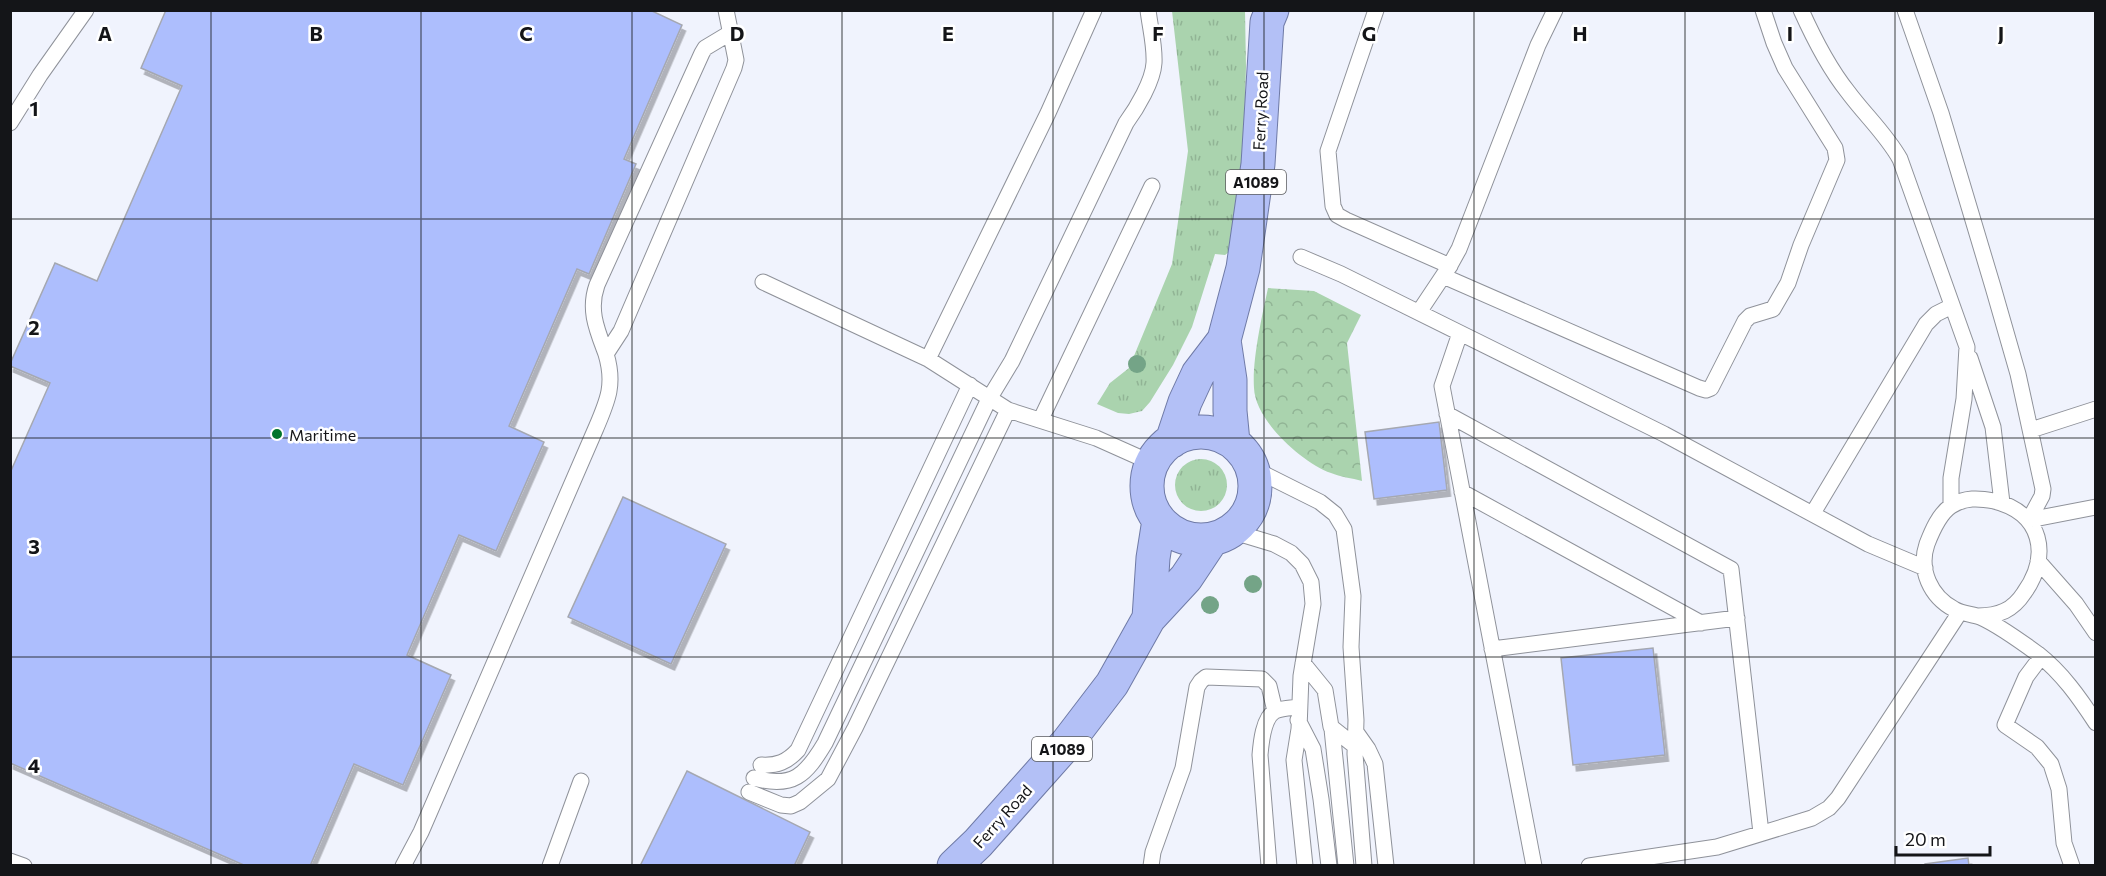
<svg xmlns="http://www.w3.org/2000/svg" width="2106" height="876" viewBox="0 0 2106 876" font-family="Commissioner,sans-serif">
<defs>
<pattern id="grass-tufts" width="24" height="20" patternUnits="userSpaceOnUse" patternTransform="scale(1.5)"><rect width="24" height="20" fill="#aad3ae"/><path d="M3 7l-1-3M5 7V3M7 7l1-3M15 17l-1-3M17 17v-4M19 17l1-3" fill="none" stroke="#91b495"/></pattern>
<pattern id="forest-crowns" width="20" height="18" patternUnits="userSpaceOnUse" patternTransform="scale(1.5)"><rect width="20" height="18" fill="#aad3ae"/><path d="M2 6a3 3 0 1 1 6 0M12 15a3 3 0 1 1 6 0" fill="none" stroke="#91b495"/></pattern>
<filter id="shadow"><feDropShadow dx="3.5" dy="6" stdDeviation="0" flood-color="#0004"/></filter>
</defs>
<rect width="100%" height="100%" fill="#f0f3fd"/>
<path fill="url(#grass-tufts)" d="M1172 11H1245L1246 67 1243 159 1229 252 1225 255 1215 254 1192 327 1173 365 1150 402 1142 411 1129 414 1118 413 1097 404 1110 383 1129 368 1172 264 1188 151Z
M1175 485a26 26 0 1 1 52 0a26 26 0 1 1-52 0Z"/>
<path fill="url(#forest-crowns)" d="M1268 288 1314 291 1361 315 1347 343 1362 481C1352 478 1340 477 1331 473 1301 462 1255 420 1254 388 1252 360 1262 316 1268 288Z"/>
<path fill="#adbefd" stroke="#a5a8b1" stroke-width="1.5" filter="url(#shadow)" d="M166 10H650L682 25 624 159 636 164 589 274 577 269 509 426 544 442 496 551 459 535 407 655 451 675 403 785 354 764 310 866H246L10 763V473L50 383 10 366V364L55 263 97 281 182 86 141 68Z
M1439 422 1447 490 1374 499 1365 432Z
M623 497 726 544 671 664 568 617Z
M1653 648 1665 755 1573 765 1561 658Z
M687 771 810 832 794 866H640Z
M1968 858 1969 866H1925V864Z"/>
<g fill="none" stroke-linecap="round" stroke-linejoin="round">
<g stroke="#8f929a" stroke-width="17">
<path id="service" d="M1376 10 1328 151 1333 206 1337 215 1346 220 1450 266
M1801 10C1814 39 1828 67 1848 92 1865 115 1886 134 1900 159L1967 347 1964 399 1951 478V506
M1905 10 1941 113 1993 287 2018 374 2043 489 2042 496 2029 520
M10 123 40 75 86 10
M1301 257 1341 274 1664 434 1868 544 1925 568
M1443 276 1699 388 1706 390 1711 388 1745 321 1750 316 1773 309 1788 283 1801 245 1837 160 1835 148 1785 68 1774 43 1763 10
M763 282 928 359 1008 410 1096 438 1152 463
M1419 312 1449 267 1459 249 1538 45 1555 10
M1460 333 1442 386 1534 866
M606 354C597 330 588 310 597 285L702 53 705 48 730 33
M1970 358 1993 427 2002 503
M928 359 1048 113 1094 10
M1447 414 1731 569 1761 833
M1041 419 1152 186
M2031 430 2096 409
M1252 468 1320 502 1335 514 1344 529 1353 596 1351 647 1356 720 1355 754 1364 866
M1462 492 1701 623
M1813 513 1926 324 1936 314 1952 306
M2029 520 2096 507
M1231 531 1274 544 1291 553 1302 564 1311 582 1313 604 1301 676 1299 729 1294 760 1305 866
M2038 561 2076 604 2096 633
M1978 616C1999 616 2013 610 2024 593 2051 555 2042 513 1994 501 1979 498 1965 497 1951 506 1939 514 1932 531 1927 544 1918 570 1931 597 1954 609 1962 614 1972 614 1980 617 1996 624 2023 643 2038 654 2062 673 2079 697 2096 723
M1492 649 1737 618
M2041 657 2026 677 2005 725 2037 747 2051 764 2059 789 2064 843 2072 866
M1303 663 1325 690 1331 727 1355 746
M1298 720 1313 749 1321 799 1329 866
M1332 729 1346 866
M1356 732 1368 749 1375 764 1386 866
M761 765C777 766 787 762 798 750L970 385
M754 778C793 789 806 775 825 743L989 399 1012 361 1126 123C1137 108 1153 81 1154 63 1155 46 1150 27 1148 10
M749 792 781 805 791 806 800 802 828 779 855 728 1008 410
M10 861 24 866
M403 866 421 832 596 428C608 400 615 384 606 354L621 331 734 68 736 60 726 10
M550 866 581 781
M1151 866 1153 852 1183 768 1197 687 1201 681 1206 677 1262 679 1269 686 1275 711
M1269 866 1260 755C1261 743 1263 718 1275 711 1282 708 1291 708 1299 707
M1589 866 1717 847 1812 818 1829 808 1838 798 1960 612"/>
</g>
<g stroke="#6f7aa6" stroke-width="35">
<path id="trunk" d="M1224 340 1230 380V411L1233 442
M1147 486a54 54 0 1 1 108 0a54 54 0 1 1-108 0Z
M1172 441 1185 402 1198 374 1224 340 1243 268 1258 164 1267 22 1272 10
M1149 618 1153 558 1159 520
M954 866 978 843 1067 743 1112 684 1149 618 1186 578 1212 539"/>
</g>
<use href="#service" stroke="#fff" stroke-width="15"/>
<use href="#trunk" stroke="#b3c0f6" stroke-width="33"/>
</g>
<g fill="#74a487">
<circle cx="1137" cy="364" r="9"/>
<circle cx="1253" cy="584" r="9"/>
<circle cx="1210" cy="605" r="9"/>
</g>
<path fill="none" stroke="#141518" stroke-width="1.5" stroke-opacity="0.55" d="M211 10V866M421 10V866M632 10V866M842 10V866M1053 10V866M1264 10V866M1474 10V866M1685 10V866M1895 10V866M10 219H2096M10 438H2096M10 657H2096"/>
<circle fill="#01752a" stroke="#fff" stroke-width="2" cx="277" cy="434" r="6"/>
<g text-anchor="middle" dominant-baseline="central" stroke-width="5" stroke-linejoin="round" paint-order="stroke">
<g fill="#fff" stroke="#5a5b5d" stroke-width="1.5">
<rect x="1226" y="170" width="60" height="24" rx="4.5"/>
<rect x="1032" y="737" width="60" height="24" rx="4.5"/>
</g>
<g font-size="15" font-weight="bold" fill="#141518">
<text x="1256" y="182">A1089</text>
<text x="1062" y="749">A1089</text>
</g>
<g font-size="16" fill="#141518" stroke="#fff">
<text transform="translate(1260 111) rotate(-87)">Ferry Road</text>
<text transform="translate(1002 816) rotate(-48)">Ferry Road</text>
</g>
<g font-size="16" fill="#141518" stroke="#fff" text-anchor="start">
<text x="289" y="434">Maritime</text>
</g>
</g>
<g font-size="20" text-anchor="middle" font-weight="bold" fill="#141518" stroke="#fff" stroke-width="5" stroke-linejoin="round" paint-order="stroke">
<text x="105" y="41">A</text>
<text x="316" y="41">B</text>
<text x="526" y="41">C</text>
<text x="737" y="41">D</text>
<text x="948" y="41">E</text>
<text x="1158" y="41">F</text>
<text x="1369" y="41">G</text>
<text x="1580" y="41">H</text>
<text x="1790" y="41">I</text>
<text x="2001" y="41">J</text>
<text x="34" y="116">1</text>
<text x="34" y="335">2</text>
<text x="34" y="554">3</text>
<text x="34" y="773">4</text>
</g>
<rect width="2106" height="876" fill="none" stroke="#141518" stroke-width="24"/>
<path d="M1896 846v9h94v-9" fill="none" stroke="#141518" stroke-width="3"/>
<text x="1905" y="846" font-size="18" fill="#141518" stroke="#ffffff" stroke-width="4.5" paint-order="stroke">20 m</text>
</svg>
